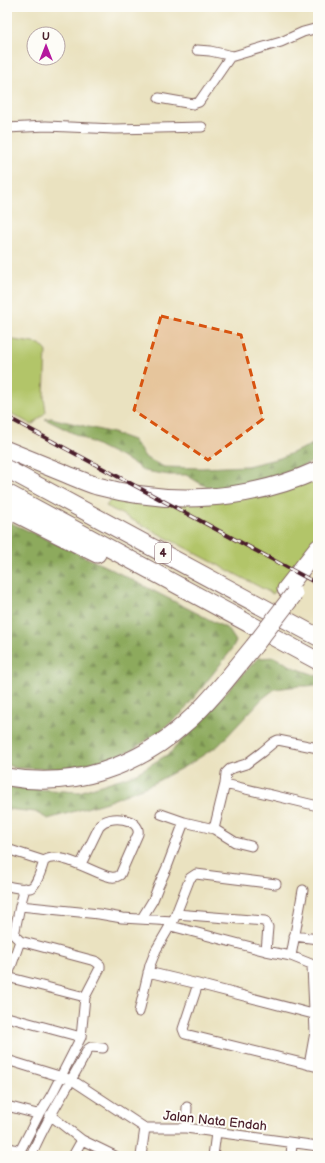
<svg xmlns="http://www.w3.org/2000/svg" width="325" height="1163" viewBox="0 0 325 1163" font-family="'Balsamiq Sans',sans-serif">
<defs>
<pattern id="forest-firs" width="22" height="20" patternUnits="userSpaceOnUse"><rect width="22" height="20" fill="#8daa5d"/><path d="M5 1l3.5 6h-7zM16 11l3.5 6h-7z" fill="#758a4d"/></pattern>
</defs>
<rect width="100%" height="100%" fill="#fdfcf7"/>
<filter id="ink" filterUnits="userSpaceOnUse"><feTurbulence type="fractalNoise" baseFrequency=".025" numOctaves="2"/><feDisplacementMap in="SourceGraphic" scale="8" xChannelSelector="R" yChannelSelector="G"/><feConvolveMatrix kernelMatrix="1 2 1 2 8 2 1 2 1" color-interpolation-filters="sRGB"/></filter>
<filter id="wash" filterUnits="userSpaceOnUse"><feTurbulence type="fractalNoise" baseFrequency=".012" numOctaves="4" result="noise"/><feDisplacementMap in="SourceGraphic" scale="16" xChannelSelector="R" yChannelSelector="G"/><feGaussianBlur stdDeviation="0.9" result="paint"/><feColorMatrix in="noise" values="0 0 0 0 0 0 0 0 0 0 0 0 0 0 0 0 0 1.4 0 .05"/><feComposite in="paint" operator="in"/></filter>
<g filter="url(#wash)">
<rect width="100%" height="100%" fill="#eae2c0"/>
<path fill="#b2c569" stroke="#7e724a" d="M7 339 40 344 46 350 44 397 46 412 32 425 7 411Z
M318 475V483L315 488V502L318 509V536L273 594 106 506 113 497 145 501Z"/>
<path fill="url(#forest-firs)" stroke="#6c6444" d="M51 418 113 433 133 440 146 458 164 467 201 468 247 466 280 458 318 442V460L279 475 216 490 203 485 186 475H169L144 471 133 463 45 419Z
M318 483V509C314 501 312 491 318 483Z
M7 521 109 568 228 629 236 641 230 652 181 714 162 730 130 751 99 761 60 769 16 768 7 765Z
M274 657 295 668 318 676V686H299L275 689 262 699 219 745 191 763 152 784 107 802 48 819 35 812 7 809V787L79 792 135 774 170 753 258 658Z"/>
</g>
<g filter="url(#ink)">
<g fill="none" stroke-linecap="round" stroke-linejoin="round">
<g stroke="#82635f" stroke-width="11">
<path id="minor" d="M197 50 210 51 233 56
M159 98 193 104 199 102 230 57 281 42 303 32 318 28
M7 128 46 126 115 129 202 127
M225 784 318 806
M161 814 184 822 214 829 225 784 226 773 230 769 246 764 262 752 274 742 278 740 318 748
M214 829 235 842 251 846
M7 849 44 861C59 849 96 875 111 877 115 878 117 877 120 875L138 834C141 818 109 814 100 825L81 864
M7 886C14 887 23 890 30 888 36 887 42 868 44 861
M25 888 20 906 99 914 122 918 173 921
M176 914 265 921 268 927 266 951
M142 918 153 900 158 887 167 867 184 822
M171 926 266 951 291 956 311 964 312 966 315 1032 309 1065
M294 936 318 939
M291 956 303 890
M148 972 198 984 313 1014
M7 977 85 997
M7 978 20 941 14 935 20 906
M198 984 183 1029 185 1034 318 1067
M139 1012 150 965 156 950 174 919 190 878 196 874 276 884
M7 1017 81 1037
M7 1060 72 1080 145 1128H186L318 1146
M7 1106 37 1114 41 1112 52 1094 81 1037 85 997 100 968V965L95 961 20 941
M50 1115 82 1140 115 1156
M186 1128 187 1107
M7 1147 17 1150 21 1149 39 1114
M31 1156C46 1118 70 1085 88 1049L91 1047 103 1048
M73 1156 82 1140
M141 1156 145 1128
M213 1156 216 1133
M291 1156 292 1143"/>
</g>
<g stroke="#82635f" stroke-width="19">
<path id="motorway" d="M7 450C27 458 46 466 66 474 76 478 87 483 97 486 170 506 249 501 318 470
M7 469 318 637
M7 493 318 661
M7 509 97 554
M286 589 318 548
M7 777C74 789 138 767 188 721 212 700 234 670 254 646"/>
</g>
<use href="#minor" stroke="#fff" stroke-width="9"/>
<use href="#motorway" stroke="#fff" stroke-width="17"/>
<g stroke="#4a1f2b" stroke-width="4">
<path id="rail" d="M7 417 318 584"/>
</g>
<use href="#rail" stroke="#fdfcf7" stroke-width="2.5" stroke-dasharray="8" stroke-linecap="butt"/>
<g stroke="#82635f" stroke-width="19" stroke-linecap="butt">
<path id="motorway-bridge" d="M254 646 294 594"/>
</g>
<use href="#motorway-bridge" stroke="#fff" stroke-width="17"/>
</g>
</g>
<path fill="#d8530f" fill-opacity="0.2" stroke="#d8530f" stroke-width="3" stroke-dasharray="8 5" stroke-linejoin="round" d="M161 316 241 335 263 419 208 460 134 410Z"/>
<g text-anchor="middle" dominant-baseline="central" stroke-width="4" stroke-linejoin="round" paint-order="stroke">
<rect fill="#fdfcf7" stroke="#806168" stroke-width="1" x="155" y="543" width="16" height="20" rx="3"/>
<g font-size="12" font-weight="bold" fill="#4a1f2b">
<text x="163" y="553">4</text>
</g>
<g font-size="13" fill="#4a1f2b" stroke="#fdfcf7">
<text transform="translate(215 1121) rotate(6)">Jalan Nata Endah</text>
</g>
</g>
<rect width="325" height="1163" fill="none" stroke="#fdfcf7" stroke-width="24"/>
<g transform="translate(46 46)"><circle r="19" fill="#fdfcf7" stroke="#b5a4a5"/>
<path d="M0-3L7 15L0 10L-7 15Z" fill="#b5179e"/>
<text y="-6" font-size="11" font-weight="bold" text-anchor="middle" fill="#4a1f2b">U</text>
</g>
</svg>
